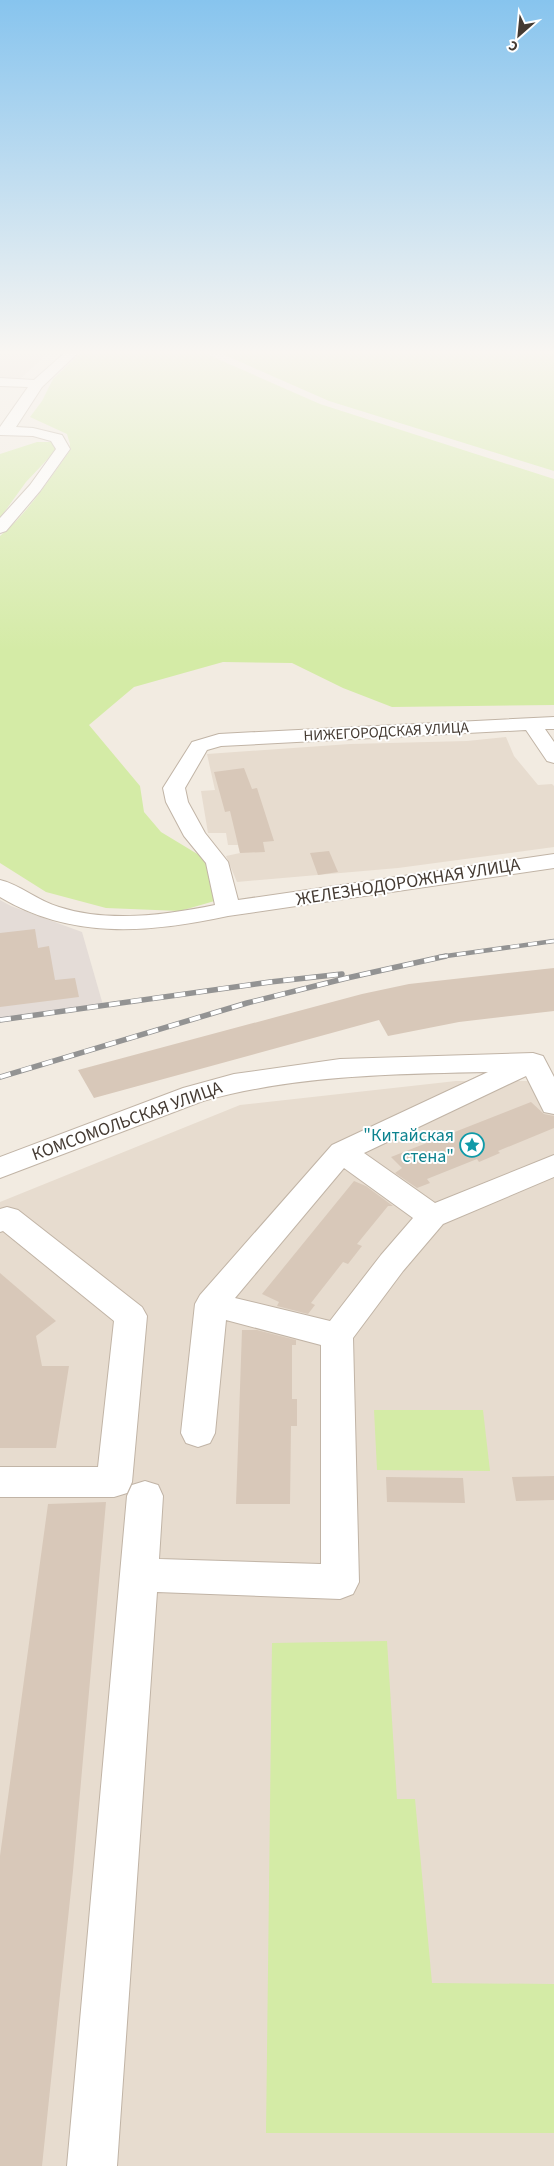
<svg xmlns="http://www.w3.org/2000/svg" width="554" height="2166" viewBox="0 0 554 2166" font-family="'Source Sans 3',sans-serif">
<rect width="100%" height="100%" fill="#f2ebe1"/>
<path fill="#e7dccf" d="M0 349H52L20 379 0 378Z
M506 737 514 756 538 785 552 784 554 786V847L398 868 237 882 226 856 240 853 238 845H228L226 833H208L201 791 215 790 207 754 350 744 467 741Z
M456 1081H554V2166H0V1202L240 1105Z"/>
<path fill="#e4dcd7" d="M0 900 11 906 82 932 103 1005 0 1020Z"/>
<path fill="#d4eba6" d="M85 349H195L320 404 554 479V705L392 707 343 688 292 663 223 662 134 687 89 725 140 786 144 812 161 832 204 858 216 877 218 900 180 911 106 908 46 892 0 863V536C28 513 48 481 69 452L70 444 67 434 30 417 42 401 53 379Z
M211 349H554V471L329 401Z
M37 442H53L59 447 26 482 0 518V454Z
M374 1410H483L490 1471 377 1470Z
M387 1641 397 1799H415L432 1983 554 1984V2133H266L272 1643Z"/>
<path fill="#d8c8b9" d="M244 768 252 789 257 788 274 841 263 842 265 852 240 853 230 811 225 812 214 772Z
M329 851 338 872 318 875 310 853Z
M35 929 38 948 49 946 55 980 75 978 79 997 0 1007V933Z
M554 968V1011L459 1022 388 1036 379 1020 94 1098 78 1070 362 994 409 984Z
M531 1102 544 1114 554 1116V1128L498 1151 500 1153 479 1162 477 1159 427 1179 430 1183 417 1188 395 1173 402 1168 391 1157Z
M354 1181 366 1186 393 1206H388L357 1244 362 1246 348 1264 343 1262 311 1303 315 1305 308 1314 277 1306 279 1302 262 1294Z
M0 1273 56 1321 36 1336 42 1366H69L56 1448H0Z
M242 1330H257L296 1340V1345H292V1399H297V1426H291L290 1504H236Z
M554 1476V1500L516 1501 512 1477Z
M386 1477 463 1478 465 1503 387 1502Z
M106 1502 73 1871 42 2166H0V1856L48 1504Z"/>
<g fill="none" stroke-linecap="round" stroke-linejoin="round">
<g stroke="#c1b4a6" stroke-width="2">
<path id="minor" d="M69 349H82L42 387 16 427 33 428 62 435 70 449 40 491 6 531 0 533V518L30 485 56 449 51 441 33 436 0 435V427L28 387 0 386V378L34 380Z
M554 717V729H545L554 742V763L547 761 526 730 221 746 207 750 185 788 188 802 205 833 228 862 238 900 554 854V868L228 916C149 933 72 940 0 897V880C21 885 38 901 59 907 108 923 166 915 215 905L206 863 184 836 166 802 163 788 192 742 219 734Z
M533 1053 543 1056 554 1077V1114L544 1112 526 1076 364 1153 435 1203 554 1155V1177L443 1224 403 1271 353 1338 359 1582 353 1594 340 1599 157 1592 117 2166H67L127 1496 132 1485 145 1481 158 1485 163 1496 159 1559 321 1564V1345L226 1320 215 1433 210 1443 198 1447 186 1443 181 1433 195 1304 200 1295 332 1145 488 1072C392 1074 296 1075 203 1101L0 1178V1157L183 1088 234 1074 340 1059ZM344 1168 413 1218 381 1255 330 1321 235 1298Z
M7 1207 18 1210 142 1307 147 1316 132 1482 127 1493 114 1497H0V1467H98L114 1321 3 1231 0 1232V1209Z"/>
</g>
<use href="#minor" fill="#fff" fill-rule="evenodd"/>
<g stroke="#939393" stroke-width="4.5">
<path id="rail-far1" d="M439 957 554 941"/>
</g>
<g stroke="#939393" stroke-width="5.5">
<path id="rail" d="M0 1020 270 982 342 974
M0 1077 247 1003 347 978 446 956"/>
</g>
<use href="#rail-far1" stroke="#fff" stroke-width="3" stroke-dasharray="9" stroke-linecap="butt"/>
<use href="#rail" stroke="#fff" stroke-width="4" stroke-dasharray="11" stroke-linecap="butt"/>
</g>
<linearGradient id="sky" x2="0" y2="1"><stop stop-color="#87c4ee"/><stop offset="0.54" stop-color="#f9f6f2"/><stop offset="1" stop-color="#f9f6f2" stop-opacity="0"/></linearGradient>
<rect width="554" height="652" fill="url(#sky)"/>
<defs>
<g id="sight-ring" transform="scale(1.25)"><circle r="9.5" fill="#fff" stroke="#0f9aa8" stroke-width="1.5"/><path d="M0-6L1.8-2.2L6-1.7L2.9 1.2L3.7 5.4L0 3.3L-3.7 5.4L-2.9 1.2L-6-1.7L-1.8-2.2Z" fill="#0f9aa8"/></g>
</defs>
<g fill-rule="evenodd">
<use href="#sight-ring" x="472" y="1145"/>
</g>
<g text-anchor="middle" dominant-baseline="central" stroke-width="4" stroke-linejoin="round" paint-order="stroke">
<g font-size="15" fill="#443a32" stroke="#fff">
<text transform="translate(386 732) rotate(-3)">НИЖЕГОРОДСКАЯ УЛИЦА</text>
</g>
<g font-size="18" fill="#443a32" stroke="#fff">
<text transform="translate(408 882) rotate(-9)">ЖЕЛЕЗНОДОРОЖНАЯ УЛИЦА</text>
<text transform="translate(127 1121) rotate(-20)">КОМСОМОЛЬСКАЯ УЛИЦА</text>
</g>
<g font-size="18" fill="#0d838f" stroke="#fff" text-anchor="end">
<text x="454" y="1135">"Китайская<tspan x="454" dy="21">стена"</tspan></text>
</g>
</g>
<g transform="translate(519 35) rotate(207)" stroke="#ffffff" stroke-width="4" paint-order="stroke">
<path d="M0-4L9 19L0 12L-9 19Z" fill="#443a32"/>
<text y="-8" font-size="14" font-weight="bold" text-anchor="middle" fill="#443a32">С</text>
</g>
</svg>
